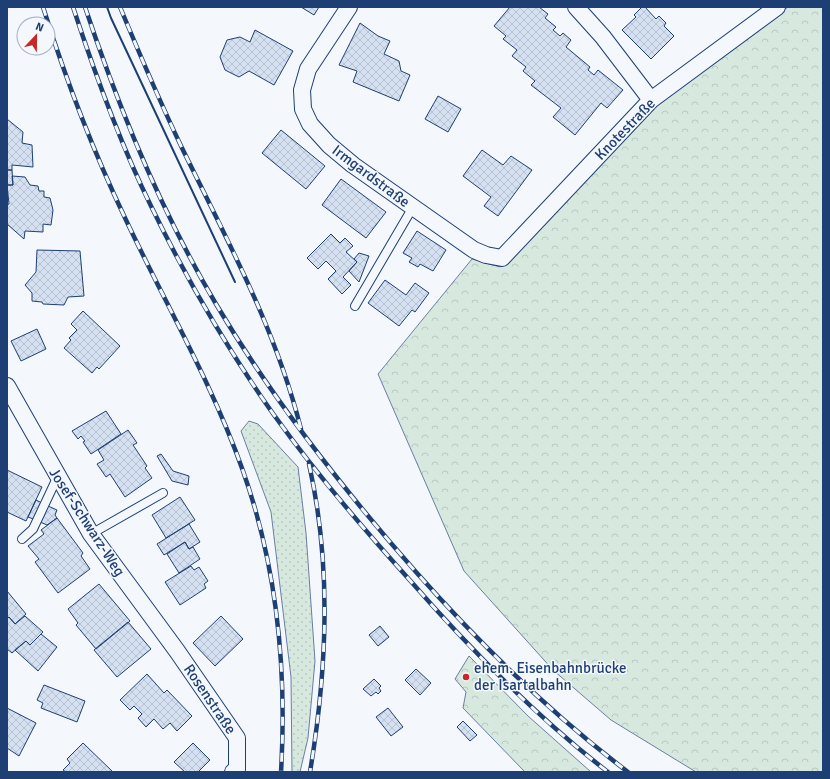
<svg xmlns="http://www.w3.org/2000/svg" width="830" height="779" viewBox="0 0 830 779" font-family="Signika,sans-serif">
<defs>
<pattern id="grass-dots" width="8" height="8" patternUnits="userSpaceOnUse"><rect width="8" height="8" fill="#d7e8df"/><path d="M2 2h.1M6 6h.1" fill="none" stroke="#b8c8c3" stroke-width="1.8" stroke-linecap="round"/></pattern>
<pattern id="forest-crowns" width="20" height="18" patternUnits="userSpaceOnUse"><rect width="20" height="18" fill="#d7e8df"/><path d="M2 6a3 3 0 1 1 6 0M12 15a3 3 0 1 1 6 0" fill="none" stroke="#b8c8c3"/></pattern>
<pattern id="building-cross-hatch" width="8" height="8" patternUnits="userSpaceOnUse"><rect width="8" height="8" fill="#d5e0f0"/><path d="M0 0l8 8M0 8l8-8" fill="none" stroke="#b6c1d1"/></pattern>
</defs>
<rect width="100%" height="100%" fill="#f4f7fb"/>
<path fill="url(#grass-dots)" stroke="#687fa3" d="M249 421 258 424 298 467 306 533 315 661 308 738 300 772H292L291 677 271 512 241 431Z"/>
<path fill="url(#forest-crowns)" stroke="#687fa3" d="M788 7H823V772H696L611 720 553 670 464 571 378 374 472 259 500 267 658 102Z
M469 656 528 716 591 772H525L463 708 466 692 455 679Z"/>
<path fill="url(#building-cross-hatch)" stroke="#1d3f73" d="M301 7H319L314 15Z
M510 7H539L548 14 545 18 556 27 553 30 560 36 563 33 571 40 566 47 590 67 588 70 594 75 598 70 623 90 607 108 601 103 575 135 553 117 561 108 531 85 535 81 523 71 526 67 512 56 517 50 503 39 506 36 494 26Z
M642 7H645L656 19 659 16 666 23 664 26 674 36 651 59 622 30 636 17 634 15Z
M360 23 378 36 390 41 384 54 399 61 401 71 410 75 399 101 353 82 357 71 339 65Z
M255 30 293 51 274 85 249 71 239 77 225 70 220 57 227 40 240 37 250 42Z
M438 96 461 109 448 132 425 119Z
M7 119 23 132 22 143 32 145 33 167 12 165V170H7Z
M281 130 325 166 306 189 262 153Z
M482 150 503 165 511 156 532 170 498 216 484 206 491 197 463 176Z
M7 170H12L13 185H7Z
M12 176 25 177 30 185 38 186 39 191H44V197L50 198 53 210 51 225 43 224V232L25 231 24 239 7 224V205L9 204 7 185H13Z
M341 179 386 212 366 238 322 205Z
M417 231 446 250 433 271 420 264 418 267 409 262 412 258 403 253Z
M331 234 340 243 345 238 353 246 346 252 357 262 343 277 351 285 342 294 328 279 336 271 326 261 318 269 307 258Z
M37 250 80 251 84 296 68 297 64 305 43 304 42 302 32 301V293L25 285 36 272Z
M359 253 369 256 359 282 349 271 357 262 354 259Z
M385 280 406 295 415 283 429 293 415 312 412 310 399 326 368 303Z
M83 311 120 346 99 369 97 367 92 373 64 348 71 340 69 338 77 330 71 324Z
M37 329 46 349 21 361 11 341Z
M106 411 121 434 91 454 83 442 85 441 81 436 78 439 72 431Z
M128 430 137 443 133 445 147 466 145 468 152 478 125 497 110 474 106 477 97 464 104 460 98 450Z
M161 454 173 471 189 476 188 485 172 481 157 456Z
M7 470 42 487 26 521 7 512Z
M180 497 195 520 166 538 152 515Z
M36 500 44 504 36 520 28 517Z
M48 506 57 510 55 515 57 518 47 525 40 522Z
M57 518 83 553 81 556 90 569 58 593 35 562 39 559 28 546 44 534 41 530Z
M189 524 200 542 189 549 185 542 164 555 157 544Z
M185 542 189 549 193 547 200 559 179 573 167 554Z
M191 566 194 570 199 567 208 581 204 584 206 588 180 605 165 582Z
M99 584 130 621 96 649 76 625 78 623 68 609Z
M7 591 26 614 15 624 9 617 7 619Z
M25 616 43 632 30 645 26 641 12 653 7 649V619L9 617 15 624Z
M221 616 243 639 215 666 193 643Z
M128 622 151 649 117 677 94 650Z
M380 626 389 637 378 646 369 635Z
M41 634 57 647 38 671 15 650 26 641 30 645Z
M416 669 431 683 420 695 405 680Z
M147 674 164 693 167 690 192 716 177 731 170 723 163 729 154 719 146 727 138 718 142 714 134 706 130 710 120 700Z
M374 679 381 686 379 688 381 691 378 694 376 692 371 696 363 689Z
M44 685 85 701 77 722 41 708 43 703 37 700Z
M7 708 36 723 19 756 7 748Z
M388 708 403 727 391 736 376 717Z
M463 721 477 735 470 741 457 727Z
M83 743 113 772H66L63 770 70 763 67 759Z
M193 743 210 760 198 772H185L174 762Z"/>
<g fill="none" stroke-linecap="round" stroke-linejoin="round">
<g stroke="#1d3f73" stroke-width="10">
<path id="lane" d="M355 306 413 207
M91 534 163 493
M22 539 33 529 57 478"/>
</g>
<g stroke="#1d3f73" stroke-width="18">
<path id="street" d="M349 7 308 69 302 90 303 109 310 124 329 145 353 165 474 250 486 255 502 258 651 100 777 7
M576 7 603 37 651 100
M7 386 91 534 177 651 237 738V769L233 772"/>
</g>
<use href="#lane" stroke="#f4f7fb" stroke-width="8"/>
<use href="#street" stroke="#f4f7fb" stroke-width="16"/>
<g stroke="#1d3f73" stroke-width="4.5">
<path id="rail" d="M43 7C66 80 93 151 126 220 165 303 212 383 243 471 277 567 287 670 281 772
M73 7C95 74 120 143 151 206 186 278 228 350 274 415 315 472 360 525 407 577 469 648 534 715 608 772
M85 7C119 109 161 211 216 304 273 400 342 488 416 572 481 645 550 713 628 772
M120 7C140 55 160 102 182 148 228 242 275 327 301 429
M309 464C332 566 327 670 310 772"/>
</g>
<use href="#rail" stroke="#f4f7fb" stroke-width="3" stroke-dasharray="9" stroke-linecap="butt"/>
<path stroke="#1d3f73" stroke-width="2" d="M107 7 111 18 235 282"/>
</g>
<circle fill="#c62828" stroke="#f4f7fb" stroke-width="1.5" cx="466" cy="677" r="4"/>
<g text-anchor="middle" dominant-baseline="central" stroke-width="3" stroke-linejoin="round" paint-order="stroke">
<g font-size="15" fill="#1d3f73" stroke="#f4f7fb">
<text transform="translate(625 129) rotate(-46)">Knotestraße</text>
<text transform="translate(371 176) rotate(37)">Irmgardstraße</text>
<text transform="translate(87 522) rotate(57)">Josef-Schwarz-Weg</text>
<text transform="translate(210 699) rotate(56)">Rosenstraße</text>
</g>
<g font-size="15" fill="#1d3f73" stroke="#f4f7fb" text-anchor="start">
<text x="474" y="668">ehem. Eisenbahnbrücke<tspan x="474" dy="17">der Isartalbahn</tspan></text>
</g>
</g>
<rect width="830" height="779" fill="none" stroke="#1d3f73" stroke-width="16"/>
<g transform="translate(36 36) rotate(22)"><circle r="19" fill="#f4f7fb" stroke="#9eadc5"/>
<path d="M0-3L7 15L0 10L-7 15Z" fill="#c62828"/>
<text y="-6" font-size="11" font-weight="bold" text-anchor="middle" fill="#1d3f73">N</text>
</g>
</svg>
